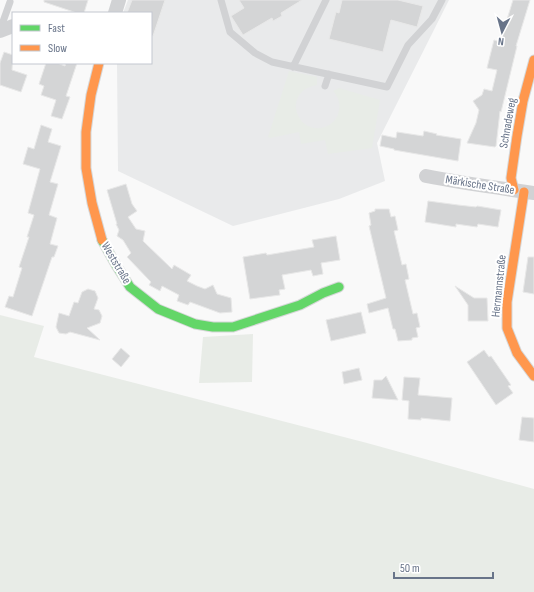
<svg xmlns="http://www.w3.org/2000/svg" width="534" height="592" viewBox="0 0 534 592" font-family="'Sofia Sans Condensed',sans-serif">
<rect width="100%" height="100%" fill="#f9f9f9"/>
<path fill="#e9eaeb" d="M128 0H449L377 143 385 181 339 199 233 226 118 171 117 63H151V13H123Z"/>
<path fill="#e8ece7" d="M289 71 317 77V85C281 91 296 136 325 127 331 125 336 120 338 114 341 106 339 97 333 91L339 88 380 100 372 148 328 154 325 140 301 144 299 132 270 138 268 137Z
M0 315 44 326 34 357 367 443 534 489V592H0Z
M253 334 252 382 199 383 203 337Z"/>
<path fill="#d4d5d6" stroke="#e8e8e8" d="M44 0H88L84 13H77L44 2Z
M132 0H165L153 36H151V13H127Z
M239 0H302L281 13 282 16 273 21 272 18 243 35 231 16 244 8Z
M342 0H398L423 6 417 27 391 20 383 52 329 39 336 12 339 13Z
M513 0H530L516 46H517L501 112 500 111 496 146 495 147 467 143 476 123 479 110 473 101 482 95 484 89 492 91 497 70 487 68 494 40 500 42Z
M4 52 13 55 12 70 27 75 21 92 0 85V63Z
M46 63H57L65 66 66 63H77L66 96 70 97 62 119 51 116 56 100 41 95 44 86 39 84Z
M41 125 52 129 48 142 61 146 50 182 58 184 49 215 57 218 50 244 58 246 54 257H52L32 316 5 307 9 296 13 297 22 268 19 267 29 237H27L34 215 28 213 40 169 23 164 28 147 34 149Z
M424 131 437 134 436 135 461 139 458 161 394 150V149L380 146 382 135 396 138 397 132 423 136Z
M126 184 132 204 137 211 128 217 136 229 145 231 143 241 172 269 174 265 191 275 187 281 197 286 205 289 213 285 217 294 231 298 232 312 220 313 190 302 188 305 177 301 179 295 162 286 160 291 149 285 151 282 127 257 131 253 123 240 117 236 119 230 116 224H117L107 190Z
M428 201 458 205 476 207 477 206 501 210 498 227 478 224 477 227 456 224V227L425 222Z
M375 209H389L391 217 395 216 398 230 394 231 402 265 406 264 409 279 405 280 413 314 417 313 420 327 416 328 418 337 412 338V340L398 341 395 329H393L388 308 369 313 367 304 386 298 369 226 371 225 369 213 375 211Z
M336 236 340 260 321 263 323 274 313 276 311 270 282 275 285 289 279 290 280 295 250 299 243 257 266 253 267 255 314 247 312 240Z
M528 257H534V294L523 292Z
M455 286 474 298H487L488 321H468V305Z
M88 289 95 291 98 298 94 309 99 310 102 316 100 323 87 328 100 340 70 332 66 334 59 333 56 327 59 313 69 316 74 302 78 303 82 292Z
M361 312 366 333 331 341 326 320Z
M121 348 130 356 121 367 112 359Z
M484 350 489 357 491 356 511 385 508 386 513 393 496 405 467 362Z
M359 368 362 380 344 384 342 372Z
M386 376 398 400 372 398 374 380H382Z
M404 377 420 378 418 395 452 398 450 421 421 418V420L408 419 409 401 402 400Z
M522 417 534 418V442L519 440Z"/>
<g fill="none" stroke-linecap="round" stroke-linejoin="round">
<g stroke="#d6d7d8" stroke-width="11">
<path id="fast" d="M102 240 116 265 130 287 158 309 195 324 213 327H233L300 305 323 293 339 287"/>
</g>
<g stroke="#d6d7d8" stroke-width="11">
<path id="slow" d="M99 63 91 95 86 132V168L92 203 102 240
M514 190 511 178 517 136 523 101 534 60
M524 192 507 302V328L517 353 534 376"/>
</g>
<path stroke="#d1d2d4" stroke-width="7" d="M221 0 230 32 255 53 272 62 387 87 408 45 432 19 442 0
M0 30 10 2
M293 67 326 0
M325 86 329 74"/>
<path stroke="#d1d2d4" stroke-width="14" d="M115 13 119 0
M0 31 13 26
M426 176C462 183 498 188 534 193"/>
<use href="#fast" stroke="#63d668" stroke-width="9"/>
<use href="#slow" stroke="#ff974d" stroke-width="9"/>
</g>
<g text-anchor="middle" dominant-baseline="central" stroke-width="4" stroke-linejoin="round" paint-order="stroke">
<g font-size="12" fill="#687489" stroke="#fff">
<text transform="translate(508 123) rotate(-80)">Schnadeweg</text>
<text transform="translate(480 185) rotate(9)">Märkische Straße</text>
<text transform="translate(116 263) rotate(59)">Weststraße</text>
<text transform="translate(499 286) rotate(-84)">Hermannstraße</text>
</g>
</g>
<rect x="12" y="12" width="140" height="52" fill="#ffffff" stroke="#c3c7d0"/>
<rect x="20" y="25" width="20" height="6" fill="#63d668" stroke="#c3c7d0"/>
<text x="48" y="32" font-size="12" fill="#687489">Fast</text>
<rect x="20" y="45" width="20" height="6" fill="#ff974d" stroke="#c3c7d0"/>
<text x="48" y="52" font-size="12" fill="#687489">Slow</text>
<g transform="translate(502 32) rotate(186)" stroke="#ffffff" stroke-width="3" paint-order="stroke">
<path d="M0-3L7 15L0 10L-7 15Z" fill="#687489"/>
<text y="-6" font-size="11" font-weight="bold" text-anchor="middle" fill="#687489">N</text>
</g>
<path d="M394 572v6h99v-6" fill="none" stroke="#687489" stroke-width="2"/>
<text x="400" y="572" font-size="12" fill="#687489" stroke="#ffffff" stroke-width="3" paint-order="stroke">50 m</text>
</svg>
